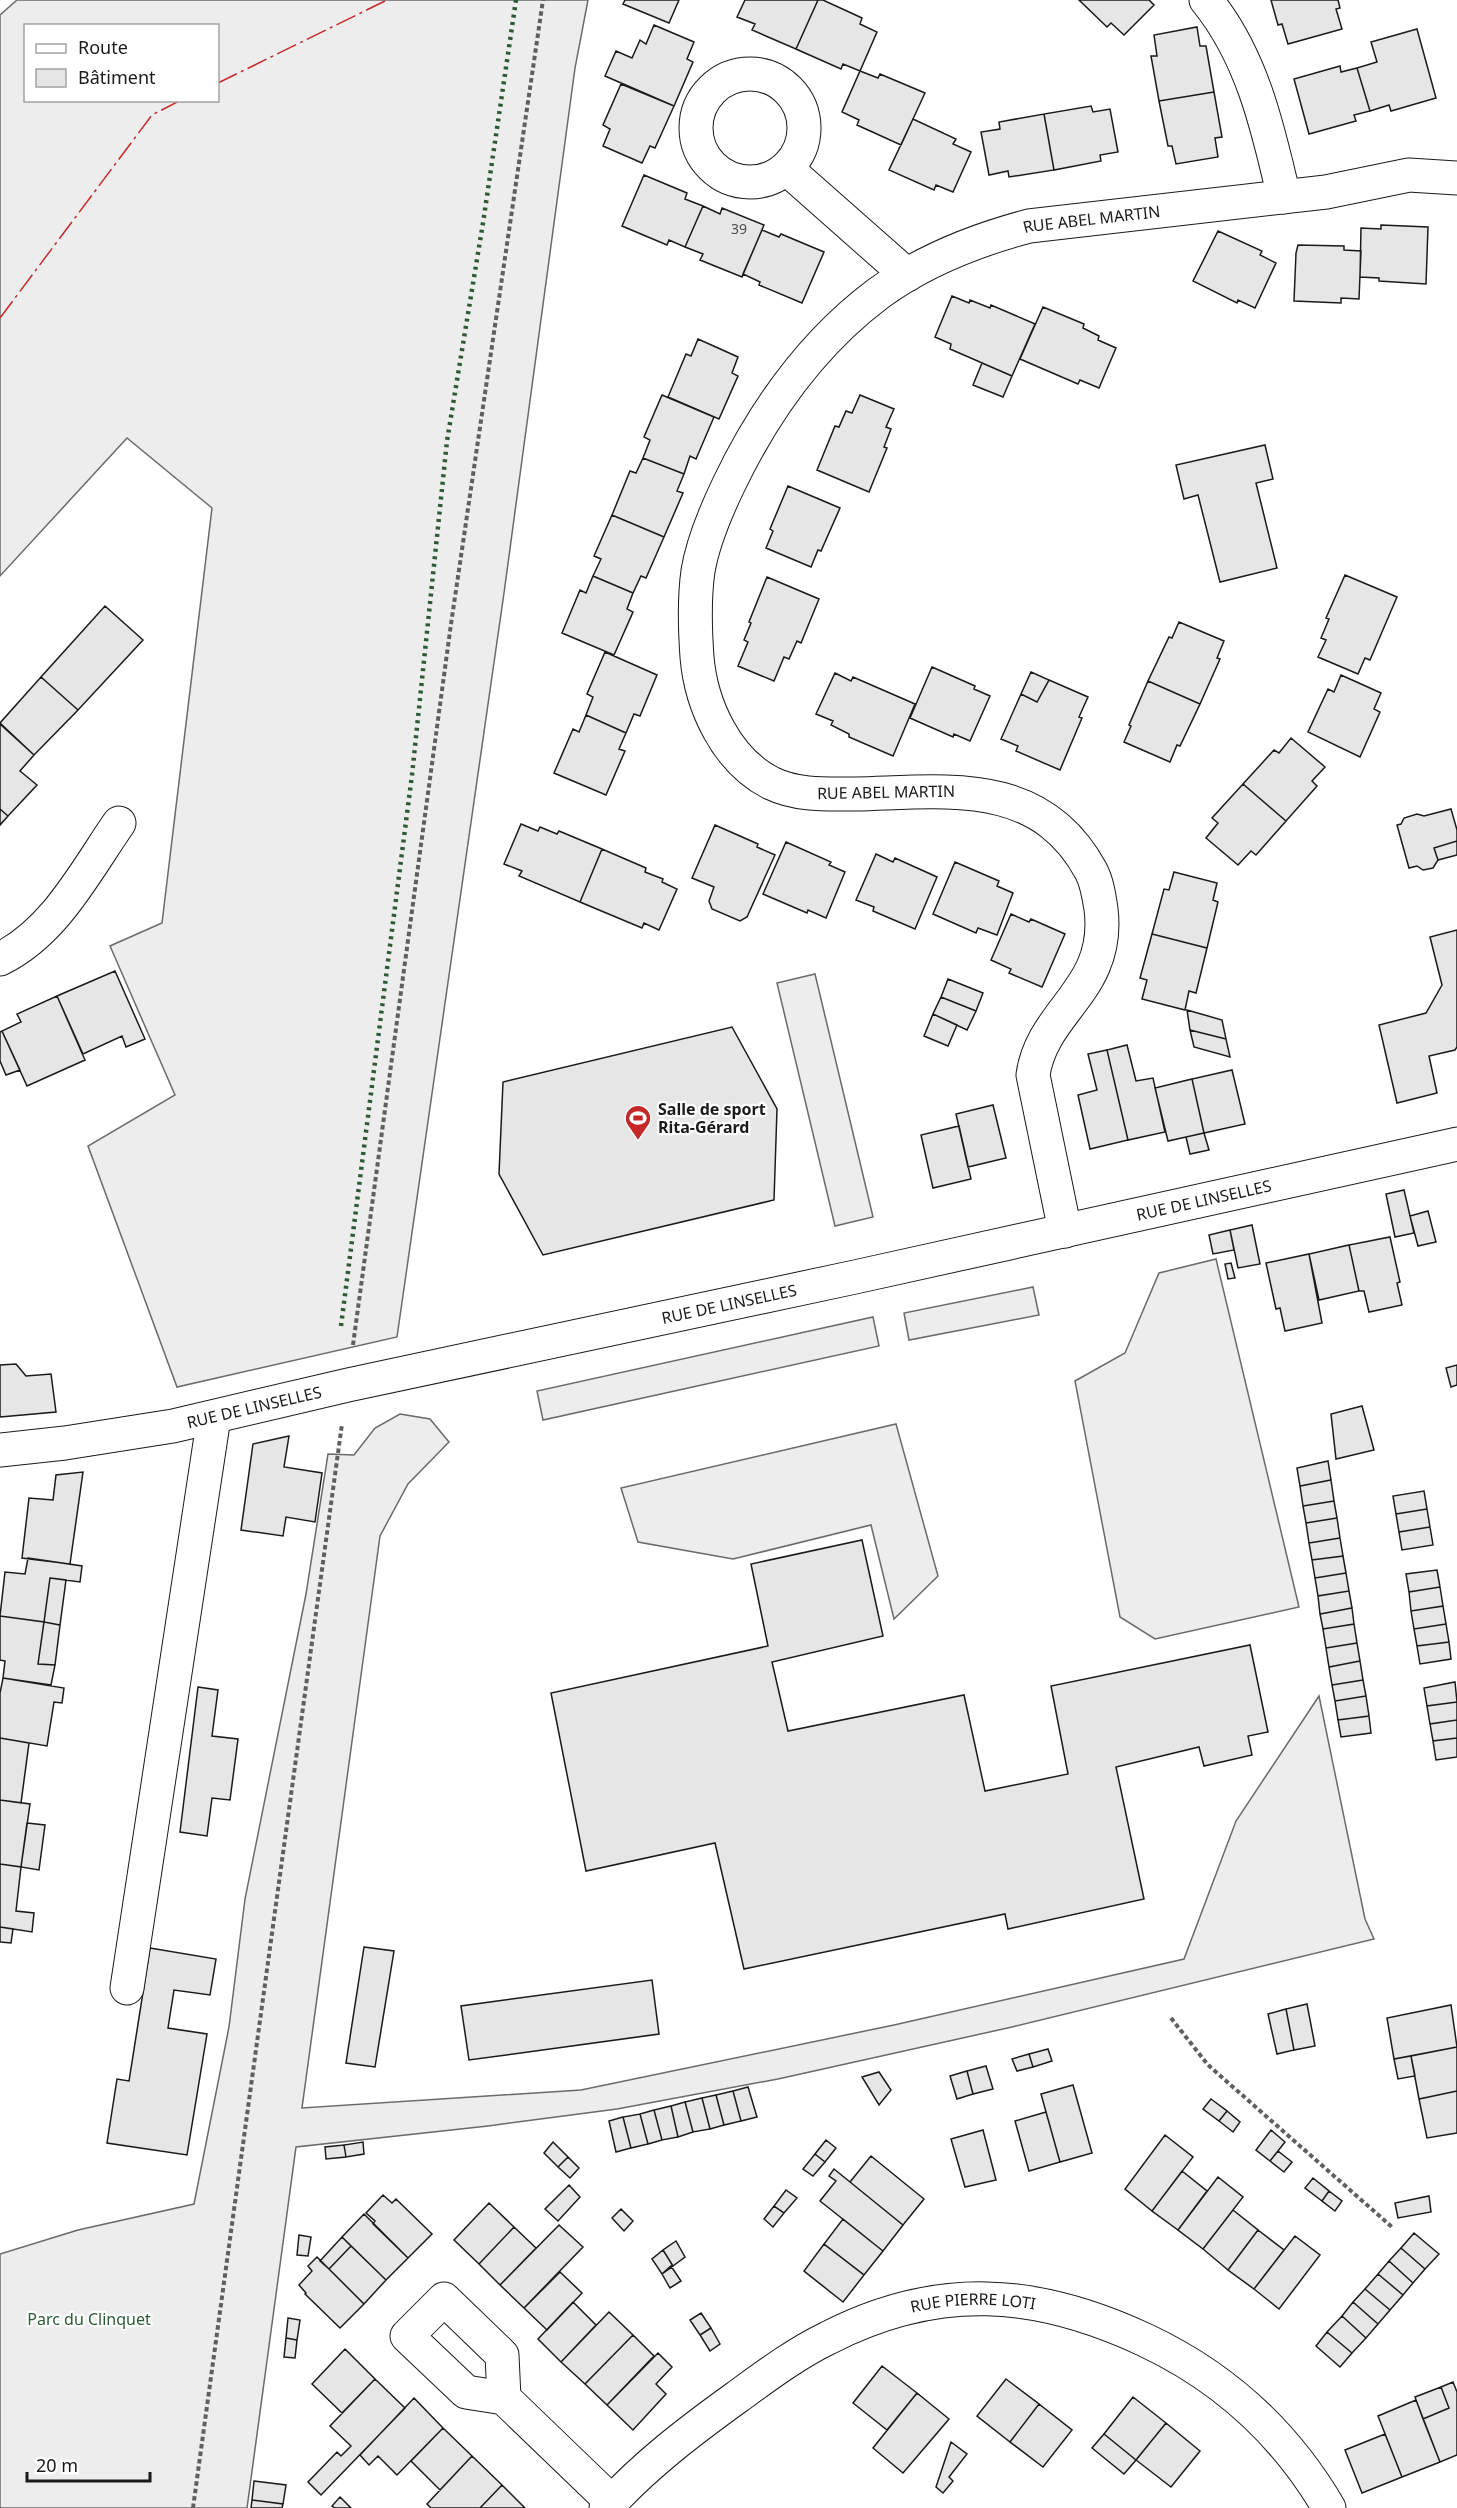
<svg xmlns="http://www.w3.org/2000/svg" width="1457" height="2508" viewBox="0 0 1457 2508" font-family="'Noto Sans',sans-serif">
<rect width="100%" height="100%" fill="#fff"/>
<path fill="#ededed" stroke="#6a6a6a" stroke-width="1.5" fill-rule="evenodd" d="M17 0H588L575 68 504 593 397 1337 177 1387 88 1146 175 1095 110 946 162 923 212 508 127 438 0 576V15ZM26 26H218V100H26Z
M815 974 873 1217 835 1226 777 983Z
M1216 1259 1299 1607 1155 1639 1120 1617 1075 1381 1125 1353 1159 1273Z
M1033 1287 1039 1315 909 1340 904 1313Z
M873 1317 879 1346 543 1420 537 1391Z
M400 1414 430 1419 449 1442 408 1484 380 1536 302 2108 581 2090 894 2025 1184 1959 1236 1821 1319 1696 1365 1919 1374 1939 1012 2027 778 2079 617 2109 488 2126 296 2147 247 2508H0V2254L78 2230 194 2204 229 2027 245 1899 306 1594 328 1454 354 1455 375 1428Z
M896 1424 938 1576 894 1619 871 1525 733 1559 638 1542 621 1488Z"/>
<path fill="#e6e6e6" stroke="#1a1a1a" stroke-width="1.5" d="M625 0H679L669 23 623 4Z
M745 0H818L796 49 752 30 755 24 737 17Z
M818 0H823L862 18 860 24 877 32 860 71 843 64 841 69 796 49Z
M1079 0H1149L1154 5 1124 35 1111 23 1107 27Z
M1271 0H1338L1340 8 1336 9 1342 29 1288 44 1282 24 1278 25Z
M654 25 694 42 687 59 693 62 674 106 605 76 616 51 632 58 640 40 646 44Z
M1197 27 1200 46H1206L1214 92 1159 101 1151 56H1157L1154 35Z
M1417 29 1436 98 1391 111 1389 105 1370 111 1357 68 1377 62 1371 42Z
M1340 66 1341 72 1357 68 1370 111 1354 115 1356 121 1309 134 1294 79Z
M860 71 878 78 880 74 925 93 901 145 857 125 859 120 842 112Z
M621 84 674 106 655 148 650 146 642 163 603 146 610 129 603 125Z
M1214 92 1222 137 1215 138 1218 157 1176 164 1172 146H1168L1159 101Z
M1091 106 1093 112 1110 109 1118 152 1100 155 1101 161 1054 170 1044 114Z
M1044 114 1054 170 1009 177 1008 171 989 175 981 132 1000 129 999 122Z
M913 119 956 139 953 144 971 152 953 192 936 185 934 190 889 170Z
M644 175 687 193 685 199 703 206 685 247 669 240 667 245 622 226Z
M703 206 720 214 722 208 764 225 742 277 700 260 703 254 685 247Z
M1381 225 1428 227 1426 284 1379 281V278L1360 277 1361 228 1381 229Z
M762 230 779 237 781 234 824 252 802 303 759 285 760 282 743 274Z
M1218 231 1262 251 1260 255 1276 263 1255 308 1238 300 1237 303 1193 281Z
M1298 245 1344 246V250L1361 251 1359 299 1341 298V303L1294 301 1296 253Z
M952 296 969 303 970 300 990 308 991 305 1035 324 1012 376 950 349 951 344 935 337Z
M1043 307 1084 324 1083 328 1099 336 1098 340 1116 348 1099 388 1080 380 1078 384 1020 359Z
M698 339 738 357 732 373 738 376 719 419 668 397 686 354 691 356Z
M982 363 1012 376 1003 397 973 385Z
M662 395 714 417 696 459 690 456 684 474 643 458 650 440 644 437Z
M860 395 894 409 886 427 891 429 884 447 887 448 869 492 817 470 835 426 839 427 846 411 852 413Z
M1265 445 1273 479 1256 483 1277 568 1220 582 1198 495 1184 499 1176 465Z
M643 458 684 474 677 491 683 493 664 537 612 515 630 471 636 473Z
M788 486 840 508 821 551 818 550 811 567 766 548 773 531 770 529Z
M612 515 664 537 646 578 641 576 633 593 593 576 601 559 594 556Z
M1345 575 1397 597 1370 660 1365 658 1358 674 1318 657 1326 640 1321 638 1329 619 1326 618Z
M593 576 633 593 627 609 633 612 614 655 562 633 580 590 586 593Z
M767 577 819 599 801 643 797 641 789 659 784 657 774 681 738 666 748 642 744 640 751 623 749 622Z
M105 606 143 640 78 710 41 677Z
M1179 622 1224 641 1217 658 1220 659 1200 704 1148 681 1169 637 1172 638Z
M605 652 657 675 640 716 634 714 626 733 586 715 593 697 587 694Z
M932 667 975 686 974 689 990 696 970 741 954 734 953 737 910 718Z
M1031 672 1049 680 1037 702 1021 694Z
M835 673 851 681 853 677 915 704 893 756 849 737V734L831 725 833 721 816 714Z
M1341 675 1381 693 1374 709 1380 712 1360 757 1308 732 1328 689 1334 692Z
M41 677 78 710 34 755 0 723Z
M1049 680 1088 697 1079 717 1082 718 1060 770 1016 751 1018 746 1001 739 1021 694 1037 702Z
M1148 681 1200 704 1180 746 1177 745 1170 762 1124 742 1131 726 1129 725Z
M586 715 626 733 619 749 625 751 606 795 554 773 573 729 579 732Z
M0 724 34 755 20 771 37 785 8 816 0 809Z
M1291 738 1325 767 1312 781 1317 786 1286 821 1243 784 1274 750 1279 753Z
M1243 784 1286 821 1256 855 1251 851 1238 865 1206 838 1218 823 1212 818Z
M0 809 8 816 0 825Z
M1451 809 1457 830V841L1434 848 1438 860 1433 868 1423 870 1417 866 1409 868 1397 825 1401 824 1404 818 1417 814 1424 816Z
M521 824 538 831 540 827 557 834 559 831 602 849 580 902 519 876 522 871 504 864Z
M715 825 758 844 757 847 775 855 747 917 740 921 712 909 709 901 714 887 692 878Z
M1457 841V855L1438 860 1434 848Z
M786 842 831 862 829 865 845 872 826 918 808 910 807 913 763 894Z
M602 849 646 868 645 872 663 879 662 882 677 889 659 930 644 923 642 928 580 902Z
M876 854 893 862 895 858 937 877 915 929 873 911 874 907 856 900Z
M955 862 999 881 997 886 1013 893 997 935 978 928 976 933 933 914Z
M1174 872 1217 883 1213 900 1218 902 1207 948 1152 934 1164 889 1169 890Z
M1011 914 1029 922 1031 919 1065 934 1042 987 1009 973 1011 969 991 960Z
M1457 930V1047L1455 1050 1429 1056 1437 1093 1397 1103 1379 1025 1426 1013 1442 985 1430 937Z
M1152 934 1207 948 1196 993 1189 991 1185 1010 1142 999 1147 980 1140 978Z
M115 971 145 1039 126 1047 122 1036 83 1054 57 996Z
M948 979 983 993 976 1011 941 997Z
M57 996 85 1060 27 1086 2 1031 21 1022 17 1014Z
M941 997 976 1011 967 1030 933 1014Z
M1187 1010 1222 1020 1226 1039 1190 1030Z
M933 1014 957 1025 948 1046 924 1036Z
M732 1027 777 1109 774 1200 543 1255 499 1174 503 1082Z
M1190 1030 1226 1039 1230 1057 1194 1047Z
M2 1031 20 1070 6 1075 0 1061V1032Z
M1127 1045 1136 1081 1153 1078 1165 1132 1128 1140 1107 1050Z
M1107 1050 1128 1140 1090 1149 1078 1095 1097 1090 1088 1054Z
M1232 1070 1245 1124 1204 1133 1192 1079Z
M1192 1079 1204 1133 1168 1141 1155 1088Z
M993 1105 1006 1158 968 1167 956 1114Z
M959 1126 971 1179 933 1188 921 1135Z
M1204 1133 1209 1150 1190 1154 1186 1137Z
M1404 1190 1414 1233 1395 1237 1386 1194Z
M1428 1211 1436 1242 1418 1246 1410 1216Z
M1252 1225 1260 1264 1238 1268 1230 1230Z
M1230 1230 1234 1250 1213 1254 1209 1235Z
M1390 1237 1400 1282 1397 1283 1402 1305 1369 1312 1364 1291H1359L1349 1245Z
M1349 1245 1359 1291 1319 1300 1309 1254Z
M1309 1254 1322 1323 1285 1331 1280 1308 1276 1309 1266 1263Z
M1231 1263 1235 1278 1228 1279 1225 1264Z
M16 1364 26 1376 51 1374 56 1412 0 1417V1365Z
M1457 1365V1385L1451 1387 1446 1368Z
M1362 1406 1374 1450 1336 1459 1331 1414Z
M289 1436 284 1467 322 1473 315 1522 286 1517 283 1536 241 1530 253 1444Z
M1328 1461 1331 1480 1300 1486 1297 1468Z
M83 1472 70 1564 22 1558 29 1498 53 1500 56 1475Z
M1331 1480 1334 1501 1303 1506 1300 1486Z
M1424 1491 1427 1509 1396 1514 1393 1496Z
M1334 1501 1337 1518 1306 1523 1303 1506Z
M1427 1509 1430 1527 1399 1532 1396 1514Z
M1337 1518 1340 1538 1309 1543 1306 1523Z
M1430 1527 1433 1545 1402 1550 1399 1532Z
M1340 1538 1343 1556 1312 1560 1309 1543Z
M862 1540 883 1636 772 1662 788 1731 964 1695 985 1791 1068 1774 1051 1686 1250 1645 1268 1732 1248 1736 1252 1755 1204 1766 1199 1747 1116 1767 1144 1899 1008 1929 1005 1914 744 1969 715 1843 586 1871 551 1693 768 1646 751 1564Z
M1343 1556 1346 1573 1315 1578 1312 1560Z
M28 1558 82 1566 80 1582 50 1578 44 1622 0 1616 5 1572 25 1574Z
M1437 1570 1440 1587 1409 1592 1406 1574Z
M1346 1573 1349 1591 1318 1596 1315 1578Z
M50 1578 66 1580 60 1625 44 1622Z
M1440 1587 1443 1606 1411 1611 1409 1592Z
M1349 1591 1352 1608 1320 1614 1318 1596Z
M1443 1606 1446 1624 1414 1629 1411 1611Z
M1352 1608 1354 1624 1323 1629 1320 1614Z
M0 1616 44 1622 38 1664 55 1665 51 1685 3 1678 5 1661 0 1660Z
M44 1622 60 1625 55 1665 38 1664Z
M1354 1624 1357 1643 1326 1648 1323 1629Z
M1446 1624 1449 1642 1417 1646 1414 1629Z
M1449 1642 1451 1659 1420 1664 1417 1646Z
M1357 1643 1360 1661 1329 1667 1326 1648Z
M1360 1661 1363 1680 1332 1685 1329 1667Z
M3 1678 64 1688 62 1703 54 1702 47 1746 0 1738V1693Z
M1363 1680 1366 1696 1335 1701 1332 1685Z
M1455 1682 1457 1702 1427 1706 1424 1688Z
M198 1687 218 1690 212 1736 238 1739 230 1800 212 1798 207 1836 180 1832Z
M1366 1696 1369 1716 1338 1720 1335 1701Z
M1457 1702V1720L1430 1724 1427 1706Z
M1369 1716 1371 1733 1341 1737 1338 1720Z
M1457 1720V1738L1433 1741 1430 1724Z
M0 1738 29 1743 21 1803 0 1800Z
M1457 1738V1757L1436 1760 1433 1741Z
M0 1800 30 1804 21 1867 0 1864Z
M27 1823 45 1825 39 1870 21 1867Z
M0 1864 21 1867 16 1911 34 1913 32 1932 0 1927Z
M0 1927 13 1929 11 1943 0 1942Z
M364 1947 394 1951 375 2067 346 2063Z
M150 1948 216 1959 210 1995 174 1990 168 2028 207 2034 187 2155 107 2143 117 2079 129 2081Z
M652 1980 659 2034 469 2060 461 2006Z
M1307 2004 1315 2046 1294 2050 1286 2009Z
M1451 2005 1457 2047 1394 2059 1387 2018Z
M1286 2009 1294 2050 1277 2054 1268 2014Z
M1457 2047V2091L1419 2099 1411 2056Z
M1048 2049 1052 2061 1033 2067 1029 2054Z
M1029 2054 1033 2067 1017 2071 1012 2059Z
M1411 2056 1415 2076 1398 2079 1394 2059Z
M986 2066 993 2089 973 2094 967 2071Z
M967 2071 973 2094 957 2099 950 2076Z
M879 2072 891 2090 879 2105 862 2077Z
M1073 2085 1092 2153 1060 2162 1041 2094Z
M748 2087 757 2117 741 2121 733 2091Z
M733 2091 741 2121 724 2125 716 2095Z
M1457 2091V2133L1427 2138 1419 2099Z
M716 2095 724 2125 710 2129 702 2098Z
M702 2098 710 2129 693 2132 685 2102Z
M1211 2099 1227 2111 1219 2121 1203 2109Z
M685 2102 693 2132 678 2137 671 2106Z
M671 2106 678 2137 662 2140 654 2110Z
M654 2110 662 2140 648 2144 640 2114Z
M1227 2111 1240 2122 1233 2132 1219 2121Z
M1046 2112 1060 2162 1029 2171 1015 2121Z
M640 2114 648 2144 631 2148 623 2117Z
M623 2117 631 2148 616 2152 609 2121Z
M983 2130 996 2180 965 2187 951 2139Z
M1271 2130 1285 2142 1270 2161 1256 2150Z
M1165 2135 1193 2157 1152 2211 1125 2189Z
M826 2140 836 2148 825 2162 815 2154Z
M363 2142 364 2154 346 2157 344 2145Z
M553 2142 568 2157 558 2167 544 2153Z
M344 2145 346 2157 326 2159 325 2147Z
M1278 2151 1292 2162 1284 2172 1270 2161Z
M815 2154 825 2162 813 2176 803 2169Z
M871 2156 924 2199 903 2225 850 2182Z
M568 2157 579 2168 570 2178 558 2167Z
M834 2169 903 2225 883 2251 820 2201 836 2181 829 2176Z
M1182 2171 1207 2191 1178 2230 1152 2211Z
M1218 2177 1243 2197 1203 2249 1178 2230Z
M1313 2178 1329 2191 1322 2201 1305 2188Z
M569 2185 580 2197 558 2221 545 2209Z
M786 2190 797 2198 784 2213 774 2206Z
M1329 2191 1342 2201 1335 2211 1322 2201Z
M383 2195 392 2203 396 2199 432 2234 408 2258 373 2224 375 2221 366 2213Z
M1429 2196 1431 2212 1398 2218 1395 2203Z
M489 2203 514 2227 479 2264 454 2240Z
M774 2206 784 2213 773 2227 764 2219Z
M621 2209 633 2221 624 2231 612 2218Z
M1233 2210 1258 2230 1228 2270 1203 2249Z
M364 2214 408 2258 386 2280 342 2237Z
M843 2219 883 2251 864 2275 824 2244Z
M559 2225 583 2247 524 2308 500 2285Z
M514 2227 536 2248 500 2285 479 2264Z
M1258 2230 1284 2250 1254 2289 1228 2270Z
M1414 2233 1439 2254 1425 2269 1401 2248Z
M299 2235 311 2237 308 2256 297 2255Z
M1295 2236 1320 2255 1279 2309 1254 2289Z
M342 2237 351 2246 329 2269 320 2261Z
M676 2241 685 2257 673 2266 663 2250Z
M824 2244 864 2275 843 2302 804 2271Z
M351 2246 386 2280 364 2304 329 2269Z
M1401 2248 1425 2269 1413 2283 1389 2261Z
M663 2250 673 2266 662 2274 652 2259Z
M317 2257 364 2304 340 2328 305 2294 306 2293 299 2285 312 2271 308 2266Z
M1389 2261 1413 2283 1403 2295 1378 2274Z
M671 2266 681 2281 670 2288 662 2274Z
M560 2272 582 2293 547 2330 524 2308Z
M1378 2274 1403 2295 1390 2310 1365 2289Z
M1365 2289 1390 2310 1378 2324 1353 2302Z
M573 2302 596 2325 561 2362 538 2339Z
M1353 2302 1378 2324 1366 2338 1342 2316Z
M609 2312 633 2335 585 2384 561 2362Z
M701 2313 711 2328 700 2335 690 2320Z
M1342 2316 1366 2338 1352 2353 1327 2332Z
M288 2318 300 2320 297 2340 286 2338Z
M711 2328 720 2344 710 2351 700 2335Z
M1327 2332 1352 2353 1340 2367 1316 2346Z
M633 2335 654 2356 607 2405 585 2384Z
M286 2338 297 2340 295 2358 284 2357Z
M345 2349 375 2379 342 2413 312 2384Z
M658 2353 672 2367 656 2384 666 2394 633 2430 607 2405Z
M882 2366 917 2393 887 2430 853 2403Z
M375 2379 405 2408 321 2495 308 2482 337 2452 341 2456 351 2446 330 2426Z
M1006 2379 1039 2404 1010 2442 977 2416Z
M1453 2382 1457 2392V2455L1440 2462 1423 2419 1449 2408 1441 2387Z
M1441 2387 1449 2408 1423 2419 1415 2397Z
M917 2393 949 2419 903 2473 873 2448Z
M1133 2397 1166 2423 1136 2460 1104 2434Z
M414 2398 443 2428 397 2475 378 2456 369 2465 360 2455Z
M1416 2400 1440 2462 1402 2477 1378 2416Z
M1039 2404 1072 2430 1043 2467 1010 2442Z
M1166 2423 1200 2451 1171 2487 1136 2460Z
M443 2428 472 2456 440 2490 411 2461Z
M1104 2434 1136 2460 1124 2474 1092 2448Z
M1385 2434 1402 2477 1362 2493 1345 2450Z
M951 2442 967 2454 949 2477 953 2481 943 2493 936 2487Z
M472 2456 502 2485 480 2508H431L427 2504Z
M254 2481 286 2485 283 2504 252 2500Z
M502 2485 525 2508H480Z
M340 2497 351 2508H335L332 2506Z
M252 2500 283 2504 282 2508H251Z"/>
<g fill="none" stroke-linecap="round" stroke-linejoin="round">
<g stroke="#1a1a1a" stroke-width="35">
<g id="minor">
<path d="M1206 0C1252 56 1268 128 1284 197"/>
<circle cx="750" cy="128" r="54"/>
<path d="M787 169 907 275"/>
<path d="M0 959C55 932 85 872 119 823"/>
<path id="s1" d="M1065 1231 1033 1075C1042 1010 1111 990 1101 909 1099 896 1097 882 1091 871 1040 776 946 792 856 794 827 794 798 796 771 783 726 760 701 705 697 657 695 629 694 599 698 571 703 541 716 511 729 484 765 409 812 343 879 293 923 261 976 240 1029 226L1326 192 1409 175 1457 178"/>
<path id="s2" d="M0 1450 65 1443 173 1426 348 1385 855 1277 1457 1144"/>
<path d="M127 1988 214 1417"/>
<path d="M504 2398 466 2392 407 2336 444 2299 502 2355 504 2398 612 2502"/>
<path id="s3" d="M606 2508C645 2465 690 2431 737 2397 766 2376 795 2354 828 2338 937 2282 1036 2289 1145 2340 1224 2377 1285 2433 1329 2508"/>
</g>
</g>
<path stroke="#5f5f5f" stroke-width="4" stroke-dasharray="4.5 3" stroke-linecap="butt" d="M353 1345 451 624 543 0
M1171 2018 1208 2065 1392 2227
M193 2508 342 1424"/>
<use href="#minor" stroke="#fff" stroke-width="33"/>
<path stroke="#2b5a34" stroke-width="4.5" stroke-dasharray="3 4.5" stroke-linecap="butt" d="M341 1326 412 775 447 441 483 223 516 0"/>
<path stroke="#c62828" stroke-width="1.5" stroke-dasharray="21 4.5 3 4.5" stroke-linecap="butt" d="M218 83 387 0
M0 318 152 115 181 100"/>
</g>
<defs>
<g id="stadium-pin" transform="scale(1.35)"><path d="M0 17L-7.5 6A9.5 9.5 0 1 1 7.5 6Z" fill="#c62828" stroke="#fff"/><path d="M0-5a6.5 5 0 1 0 0 10a6.5 5 0 1 0 0-10ZM-3.5-1.8h7v3.6h-7Z" fill="#fff"/></g>
</defs>
<g fill-rule="evenodd">
<use href="#stadium-pin" x="638" y="1118"/>
</g>
<g text-anchor="middle" dominant-baseline="central" stroke-width="4.5" stroke-linejoin="round" paint-order="stroke">
<g font-size="14" fill="#4d4d4d">
<text x="739" y="228">39</text>
</g>
<g font-size="16" fill="#1a1a1a" stroke="#fff">
<text stroke="none"><textPath href="#s1" startOffset="1538">RUE ABEL MARTIN</textPath></text>
<text transform="translate(886 792) rotate(-1)">RUE ABEL MARTIN</text>
<text stroke="none"><textPath href="#s2" startOffset="1230">RUE DE LINSELLES</textPath></text>
<text stroke="none"><textPath href="#s2" startOffset="744">RUE DE LINSELLES</textPath></text>
<text stroke="none"><textPath href="#s2" startOffset="258">RUE DE LINSELLES</textPath></text>
<text stroke="none"><textPath href="#s3" startOffset="432">RUE PIERRE LOTI</textPath></text>
</g>
<g font-size="16" font-weight="bold" fill="#1a1a1a" stroke="#fff" text-anchor="start">
<text x="658" y="1109">Salle de sport<tspan x="658" dy="18">Rita-Gérard</tspan></text>
</g>
<g font-size="16" fill="#2b5a34" stroke="#fff">
<text x="89" y="2319">Parc du Clinquet</text>
</g>
</g>
<rect x="24" y="24" width="195" height="78" fill="#ffffff" stroke="#a3a3a3" stroke-width="1.5"/>
<rect x="36" y="44" width="30" height="9" fill="#ffffff" stroke="#a3a3a3" stroke-width="1.5"/>
<text x="78" y="54" font-size="18" fill="#1a1a1a">Route</text>
<rect x="36" y="69" width="30" height="18" fill="#e6e6e6" stroke="#a3a3a3" stroke-width="1.5"/>
<text x="78" y="84" font-size="18" fill="#1a1a1a">Bâtiment</text>
<path d="M27 2472v9h123v-9" fill="none" stroke="#1a1a1a" stroke-width="3"/>
<text x="36" y="2472" font-size="18" fill="#1a1a1a" stroke="#ffffff" stroke-width="4.5" paint-order="stroke">20 m</text>
</svg>
